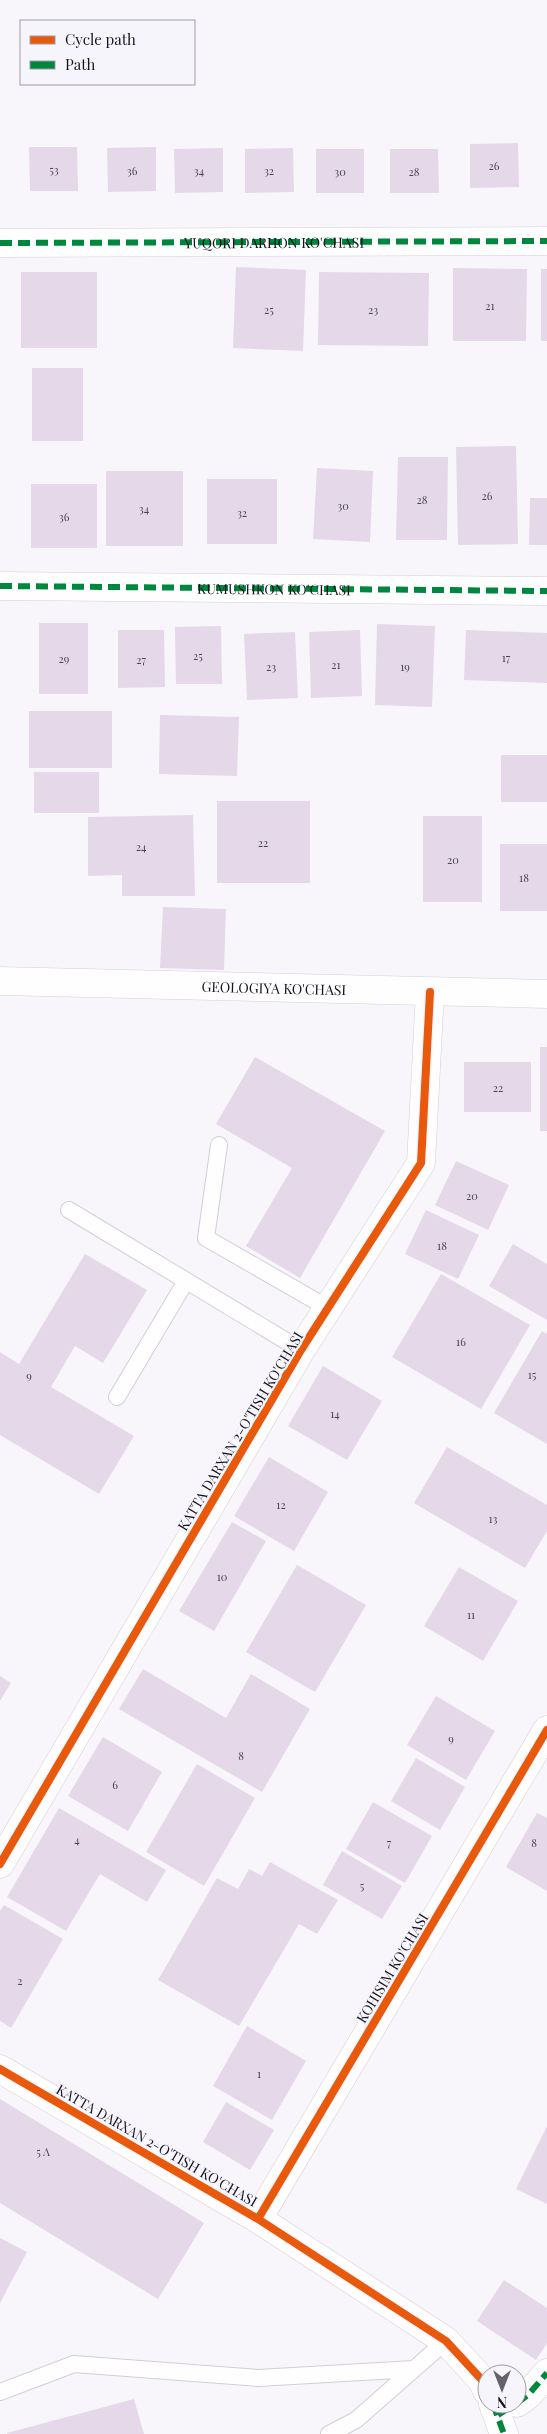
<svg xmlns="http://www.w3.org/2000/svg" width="547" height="2434" viewBox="0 0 547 2434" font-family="'Playfair Display',serif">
<rect width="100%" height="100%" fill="#f8f6fb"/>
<path fill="#e5d8e9" d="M518 143 519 187 470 188V144Z
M29 147H77L78 191H30Z
M156 147V191L108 192 107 148Z
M223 148V192L175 193 174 149Z
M293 148 294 192 245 193V149Z
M316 149H364V193H316Z
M390 149H438L439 193H390Z
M236 267 306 270 303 351 233 348Z
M453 268 527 269 526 341H453Z
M541 269H547V341H541Z
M21 272H97V348H21Z
M319 272 429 273 428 346 318 345Z
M32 368H83V441H32Z
M516 446 518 544 458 545 456 447Z
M398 457H448L447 540H396Z
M317 468 373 471 370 542 313 539Z
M106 471H183V546H106Z
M207 479H277V544H207Z
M31 484H97V548H31Z
M530 498H547V545H529Z
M39 623H88V694H39Z
M377 624 435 626 432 707 375 705Z
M221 626 222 684H176L175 627Z
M118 630H164L165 687 118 688Z
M360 630 362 696 311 698 309 632Z
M466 630 547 633V683L464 680Z
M295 632 298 698 247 700 244 634Z
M29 711H112V768H29Z
M160 715 239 717 237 776 159 774Z
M501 755H547V802H501Z
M34 772H99V813H34Z
M217 801H310V883H217Z
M193 815 195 896H122V875L88 876V817Z
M423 816H482V902H423Z
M500 844H547V911H500Z
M163 907 226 909 224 970 160 968Z
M540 1047H547V1131H540Z
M255 1057 385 1131 300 1278 246 1246 292 1168 216 1124Z
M464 1062H531V1112H464Z
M456 1161 509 1185 488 1230 435 1205Z
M426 1210 479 1235 458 1279 405 1254Z
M513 1244 547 1264V1320L489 1286Z
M85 1254 147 1290 103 1363 75 1346 51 1387 134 1436 99 1494 0 1435V1352L19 1364Z
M441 1274 530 1325 481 1409 392 1357Z
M542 1331 547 1334V1444L494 1413Z
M323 1366 382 1401 347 1460 288 1426Z
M447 1447 547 1505V1531L525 1568 414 1503Z
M269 1457 328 1492 294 1551 234 1516Z
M232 1522 266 1541 214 1631 179 1611Z
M297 1565 366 1605 315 1692 246 1652Z
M459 1567 518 1601 483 1661 424 1626Z
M143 1669 226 1718 251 1674 310 1709 262 1792 119 1709Z
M0 1676 11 1683 0 1701Z
M436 1696 495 1731 466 1780 407 1745Z
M103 1737 162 1772 128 1831 68 1796Z
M416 1758 465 1787 440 1830 391 1801Z
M197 1764 255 1798 204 1886 146 1852Z
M373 1802 432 1836 405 1883 346 1849Z
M59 1808 166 1870 147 1902 100 1874 66 1931 7 1897Z
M537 1813 547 1818V1891L506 1867Z
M342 1851 402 1886 382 1919 323 1885Z
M270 1862 338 1900 317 1934 299 1924 239 2026 158 1980 217 1878 238 1889 249 1869 262 1876Z
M4 1905 63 1939 11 2028 0 2021V1911Z
M247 2026 306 2061 272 2120 213 2086Z
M0 2099 204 2223 158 2299 0 2203Z
M226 2102 274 2130 250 2170 203 2142Z
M547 2126V2204L516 2189Z
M0 2238 27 2252 0 2303Z
M504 2280 547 2308V2343L536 2360 477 2321Z
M134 2399 144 2434H7V2433Z"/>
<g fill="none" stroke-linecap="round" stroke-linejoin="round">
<g stroke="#d2ced7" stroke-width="18">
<path id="lane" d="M219 1145 206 1238 328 1308
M69 1210 301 1350
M117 1397 186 1281
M0 2392 74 2364 258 2378 414 2369
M329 2434 356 2420 446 2341"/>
</g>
<g stroke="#d2ced7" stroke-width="29">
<g id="street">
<path id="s1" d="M0 243 547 241"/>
<path id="s2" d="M0 586 547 591"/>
<path id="s3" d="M0 981 547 994"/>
<path d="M0 1864 301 1350 421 1163 430 992"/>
<path d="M0 2069 258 2219 446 2341 482 2380 487 2391"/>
<path d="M258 2219 547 1730"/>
<path d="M517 2403 528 2395 547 2373"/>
<path d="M493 2404 504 2434"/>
</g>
</g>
<use href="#lane" stroke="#fefefe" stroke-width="16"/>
<use href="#street" stroke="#fefefe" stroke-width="28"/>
<path stroke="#00873e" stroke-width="6" stroke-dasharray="12 6" stroke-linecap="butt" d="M0 243 547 241
M0 586 547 591
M517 2403 528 2395 547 2373
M493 2404 504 2434
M498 2415 515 2404"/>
<g stroke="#f7f5fc" stroke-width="11">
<path id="cycleway" d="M0 1864 301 1350 421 1163 430 992
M0 2069 258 2219 446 2341 482 2380 487 2391
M258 2219 547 1730"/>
</g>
<use href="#cycleway" stroke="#e8590c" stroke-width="8"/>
</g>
<g text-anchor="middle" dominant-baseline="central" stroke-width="4.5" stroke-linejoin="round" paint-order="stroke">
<g font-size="11" fill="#4a4452">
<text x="494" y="165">26</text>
<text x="54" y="169">53</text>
<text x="132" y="170">36</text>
<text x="199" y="170">34</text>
<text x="269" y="170">32</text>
<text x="340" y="171">30</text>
<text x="414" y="171">28</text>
<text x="490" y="305">21</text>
<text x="269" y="309">25</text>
<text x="373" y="309">23</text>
<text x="487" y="495">26</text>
<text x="422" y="499">28</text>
<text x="343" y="505">30</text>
<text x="144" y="508">34</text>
<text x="242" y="512">32</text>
<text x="64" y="516">36</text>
<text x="198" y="655">25</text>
<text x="506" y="657">17</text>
<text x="64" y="658">29</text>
<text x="141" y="659">27</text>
<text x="336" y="664">21</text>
<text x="271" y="666">23</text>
<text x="405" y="666">19</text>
<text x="263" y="842">22</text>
<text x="141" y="846">24</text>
<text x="453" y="859">20</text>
<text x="524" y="877">18</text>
<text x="498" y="1087">22</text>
<text x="472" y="1195">20</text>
<text x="442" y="1245">18</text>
<text x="461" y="1341">16</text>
<text x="532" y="1374">15</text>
<text x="29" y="1375">9</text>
<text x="335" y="1413">14</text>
<text x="281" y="1504">12</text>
<text x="493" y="1518">13</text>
<text x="222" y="1576">10</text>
<text x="471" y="1614">11</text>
<text x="451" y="1738">9</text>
<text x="241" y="1755">8</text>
<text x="115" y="1784">6</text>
<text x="77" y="1839">4</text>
<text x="389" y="1842">7</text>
<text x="534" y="1842">8</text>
<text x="362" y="1885">5</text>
<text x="20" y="1980">2</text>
<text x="259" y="2073">1</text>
<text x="43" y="2151">5 A</text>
</g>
<g font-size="14" fill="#17131f" stroke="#f7f5fc">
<text stroke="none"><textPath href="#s1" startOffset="274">YUQORI DARHON KO'CHASI</textPath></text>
<text stroke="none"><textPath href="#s2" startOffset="274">KUMUSHKON KO'CHASI</textPath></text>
<text stroke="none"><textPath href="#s3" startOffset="274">GEOLOGIYA KO'CHASI</textPath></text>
<text transform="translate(240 1431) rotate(-59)">KATTA DARXAN 2-O'TISH KO'CHASI</text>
<text transform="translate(392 1968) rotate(-59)">KOHISIM KO'CHASI</text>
<text transform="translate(157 2145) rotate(30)">KATTA DARXAN 2-O'TISH KO'CHASI</text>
</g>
</g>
<rect x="20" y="20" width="175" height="65" fill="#f7f5fc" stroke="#9d9ba4"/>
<rect x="30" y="36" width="25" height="8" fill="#e8590c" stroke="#9d9ba4"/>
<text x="65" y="45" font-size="15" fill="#17131f">Cycle path</text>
<rect x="30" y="61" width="25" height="8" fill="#00873e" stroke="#9d9ba4"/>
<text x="65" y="70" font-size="15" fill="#17131f">Path</text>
<g transform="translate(502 2389) rotate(180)"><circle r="24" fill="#f7f5fc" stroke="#9d9ba4"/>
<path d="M0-4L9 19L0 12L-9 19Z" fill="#66626c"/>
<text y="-8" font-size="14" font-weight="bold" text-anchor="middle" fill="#17131f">N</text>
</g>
</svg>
